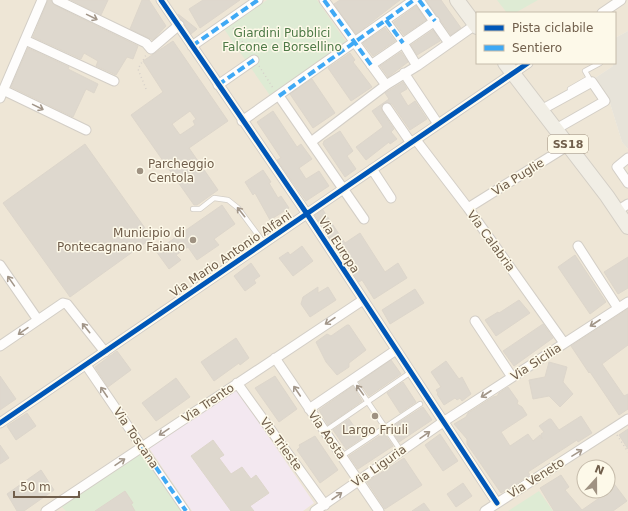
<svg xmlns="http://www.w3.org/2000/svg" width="628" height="511" viewBox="0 0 628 511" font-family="'DejaVu Sans',sans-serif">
<rect width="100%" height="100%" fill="#f5f2e8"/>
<path fill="#eee6d6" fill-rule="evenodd" d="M0 0H628V31L615 38V13H477V63H613V66L595 78 610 103 622 142 628 149V511H0ZM584 467H608V491H584Z"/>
<path fill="#e7e3d9" d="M628 31V149L622 142 610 103 595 78 613 66V63H615V38Z"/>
<path fill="#f3e8f0" d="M236 389 314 503 303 511H192L149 448Z"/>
<path fill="#deebd4" d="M267 0H317L348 45 271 97 224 29Z
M497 0H538L515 13H507Z
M141 453 181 511H66L60 505Z
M539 491 553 511H508Z"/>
<path fill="#ded8ce" stroke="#ddd6cb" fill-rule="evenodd" d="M48 0H51L54 5 138 46 133 59 127 57 116 75 96 66 98 61 84 53 81 59 33 37Z
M71 0H108L101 15Z
M142 0H149L166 26 153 40 130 29Z
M203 0H240L200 28 189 9Z
M340 0H400L356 34 334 4Z
M426 0H441L461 28 451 35Z
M416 6 426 20 404 35 394 22Z
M178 14 197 29 191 34Z
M385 28 395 41 373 56 363 43Z
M433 30 440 41 417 55 411 45Z
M173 41 228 121 189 148 218 190 197 205H194L131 115 163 92 143 61ZM190 111 196 119 193 121 195 125 180 135 172 124Z
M28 48 69 67 68 69 98 84 94 93 86 89 73 117 11 87Z
M401 52 408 62 388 77 380 66Z
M350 53 355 60 353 62 372 87 351 101 328 68Z
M312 79 335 113 313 128 290 94Z
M403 82 407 89 400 93 408 106 415 101 427 119 410 130 392 104 384 103 381 106 382 111 394 129 391 132 397 139 390 144 389 142 366 160 356 147 383 127 372 111 389 99 385 93Z
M273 111 297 147 301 144 312 159 299 168 306 179 319 171 329 186 306 201 277 160 281 158 257 122Z
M340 131 353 151 347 156 356 169 345 177 323 144 324 141Z
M85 144 152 238 70 297 3 203Z
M263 170 271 182 269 183 278 198 281 196 289 208 270 220 255 193 253 195 245 182Z
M222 205 235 224 214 239 219 245 197 260 188 247 176 255 181 260 169 269 156 251Z
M323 210 345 243 360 233 385 272 398 263 407 278 374 299 362 280 359 282 315 215Z
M302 246 313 261 293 276 279 258 288 252 290 255Z
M575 255 606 302 590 314 558 267Z
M628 257V288L618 294 604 272Z
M251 263 260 276 254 280 256 283 245 291 234 276Z
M318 287V293L328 287 336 300 310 317 301 304 303 297Z
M415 289 424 303 390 324 382 310Z
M519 300 530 313 496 336 485 320 498 312 499 313Z
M628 309V345L602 364 624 396 628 394V409L619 415 590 372 589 373 571 346Z
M543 324 553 338 514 366 503 351Z
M347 325H349L366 350 349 363V367L337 375 326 362 316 342 327 334 331 336Z
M236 338 249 358 240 365 239 363 214 381 201 362Z
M117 351 131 370 108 387 95 367Z
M391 360 401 374 369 396 359 382Z
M446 361 459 379 462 377 471 394 462 401 460 398 457 400 455 398 444 405 437 394 438 393 436 390 441 387 431 372Z
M549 362 567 367 563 382 573 394 560 407 549 396 533 399 529 380 545 377Z
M0 376 16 399 0 410Z
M275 376 297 409 279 422 255 388Z
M176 378 190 397 156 421 142 403Z
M403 382 416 402 400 413 387 393Z
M353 386 362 401 328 425 319 410Z
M508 387 518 401 517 404 522 407 527 415 501 432 510 446 528 434 533 441 540 435 542 439 541 434 544 432 539 426 549 419H551L559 430 581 416 592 433 578 442 577 440 528 472 530 475 501 493 467 444V439L454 424 466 417 468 413 493 397 497 396 499 393Z
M423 407 432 420 399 442 390 428Z
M27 413 36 426 16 440 7 426Z
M349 419 362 438 346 449 333 430Z
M628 429V449L619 435Z
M384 433 393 446 358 469 349 456Z
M440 434 458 461 443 471 425 445Z
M315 436 338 470 320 483 297 450 300 447 299 445Z
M213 440 224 455 219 458 231 474 242 467 251 479 256 475 269 493 250 506 254 511H231L191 456Z
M0 445 9 458 0 464Z
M404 458 422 485 385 509 367 482Z
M41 470 54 490 24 511H17L7 494Z
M561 475 569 487 565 490 582 510 608 492V483L612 481 627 501 613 511H554L540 488Z
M463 483 472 496 456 507 447 494Z
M125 491 133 503 131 504 135 511H95Z
M424 503 430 511H412Z"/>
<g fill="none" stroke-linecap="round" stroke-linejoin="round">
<g stroke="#d3cec6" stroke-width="6">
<path id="service" d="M570 89 589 78 585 71 600 63
M193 209H200L214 198 228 200 238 208 264 243
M353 380 401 451
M325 431 411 372
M342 456 420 404"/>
</g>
<g stroke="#d3cec6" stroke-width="9">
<path id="pedestrian" d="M386 20 403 43
M142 447 186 511"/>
</g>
<g stroke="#d3cec6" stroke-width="11">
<path id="minor" d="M57 0 146 43 151 49 179 25
M161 0 307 214 497 503
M324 0 386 85
M419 0 449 43
M602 13 621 0
M25 40 114 81
M403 43 417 66
M192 46 258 0
M371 65 435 21
M404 73 438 124
M218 85 254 60
M3 90 86 130
M279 96 364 219
M0 98 42 0
M387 108 411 143
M541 110 592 82 605 101 556 129
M242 121 414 0
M416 140 468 208 564 343
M311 142 386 85 417 66 475 25
M628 158 617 167 628 183
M372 169 391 198
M468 208 569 145
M617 211 628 204
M578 246 618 308
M0 265 38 320
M475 321 512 377
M0 346 63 303 67 304 105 352
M275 358 379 511
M86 365 142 447
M237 383 325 505
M309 409 396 350
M0 423 528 63
M46 511 363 300
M315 511 443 422 628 302
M485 511 628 419"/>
</g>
<g stroke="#d3cec5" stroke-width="16">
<path id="primary" d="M457 0 477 27
M505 63 607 196 628 227"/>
</g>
<path stroke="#d6d0ca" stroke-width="1.5" stroke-dasharray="1 3" stroke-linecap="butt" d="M233 28 250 53
M259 66 273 88
M146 89 138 69 146 55
M617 435 628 452"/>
<use href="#service" stroke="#fefdfc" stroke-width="4.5"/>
<use href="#pedestrian" stroke="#fefdfc" stroke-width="7"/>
<use href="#minor" stroke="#fefdfc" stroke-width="9"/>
<use href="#primary" stroke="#f1eee5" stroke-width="14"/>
<path stroke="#3fa9f5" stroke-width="4" stroke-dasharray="8 4" stroke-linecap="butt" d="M324 0 371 65
M419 0 435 21
M386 20 403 43
M192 46 258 0
M218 85 254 60
M279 96 414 0
M142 447 186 511"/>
<g stroke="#fdf9e9" stroke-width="8">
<path id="cycleway" d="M161 0 307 214 497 503
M0 423 528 63"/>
</g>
<use href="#cycleway" stroke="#0057b8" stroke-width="5"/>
</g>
<defs><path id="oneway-shaft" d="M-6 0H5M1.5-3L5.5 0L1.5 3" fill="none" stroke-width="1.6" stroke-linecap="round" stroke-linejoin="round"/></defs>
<g stroke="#a29689">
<use href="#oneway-shaft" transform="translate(92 17) rotate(26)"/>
<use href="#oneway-shaft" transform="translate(38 107) rotate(26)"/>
<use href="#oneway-shaft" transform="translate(241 212) rotate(-129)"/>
<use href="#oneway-shaft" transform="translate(11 281) rotate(-125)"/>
<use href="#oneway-shaft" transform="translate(330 321) rotate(146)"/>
<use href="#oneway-shaft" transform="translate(595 323) rotate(147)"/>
<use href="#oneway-shaft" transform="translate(86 328) rotate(-129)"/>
<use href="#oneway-shaft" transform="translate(23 331) rotate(145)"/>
<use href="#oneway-shaft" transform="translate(360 390) rotate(-126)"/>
<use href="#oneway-shaft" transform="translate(297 391) rotate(-124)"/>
<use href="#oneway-shaft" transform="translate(104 392) rotate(-124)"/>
<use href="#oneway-shaft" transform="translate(486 394) rotate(147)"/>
<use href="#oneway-shaft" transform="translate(164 432) rotate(146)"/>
<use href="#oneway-shaft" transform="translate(425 435) rotate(-35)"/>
<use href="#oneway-shaft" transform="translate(577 453) rotate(-32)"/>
<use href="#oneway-shaft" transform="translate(120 462) rotate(-34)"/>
<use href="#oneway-shaft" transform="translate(337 496) rotate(-35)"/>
</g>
<g fill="#9f9282" stroke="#fdf9e9" stroke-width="1.5">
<circle cx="140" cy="171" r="4"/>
<circle cx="193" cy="240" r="4"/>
<circle cx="375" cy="416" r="4"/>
</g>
<g text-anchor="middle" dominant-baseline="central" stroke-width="3" stroke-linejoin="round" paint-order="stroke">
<rect fill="#fdf9e9" stroke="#9a8c7a" stroke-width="1" x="548" y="135" width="40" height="18" rx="3"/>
<g font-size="11" font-weight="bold" fill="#705e4b">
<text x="568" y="144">SS18</text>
</g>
<g font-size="12" fill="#4e7a47" stroke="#fdf9e9">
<text x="282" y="33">Giardini Pubblici<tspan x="282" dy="14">Falcone e Borsellino</tspan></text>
</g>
<g font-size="12" fill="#705e4b" stroke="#fdf9e9" text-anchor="start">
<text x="148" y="164">Parcheggio<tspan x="148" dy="14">Centola</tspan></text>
<text x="185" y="233" text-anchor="end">Municipio di<tspan x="185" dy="14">Pontecagnano Faiano</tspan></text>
<text x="375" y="430" text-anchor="middle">Largo Friuli</text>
</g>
<g font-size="12" fill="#705e4b" stroke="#fdf9e9">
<text transform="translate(518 177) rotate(-32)">Via Puglie</text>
<text transform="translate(491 241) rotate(54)">Via Calabria</text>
<text transform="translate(339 245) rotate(57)">Via Europa</text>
<text transform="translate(231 254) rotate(-34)">Via Mario Antonio Alfani</text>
<text transform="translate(536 362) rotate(-33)">Via Sicilia</text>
<text transform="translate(208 403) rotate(-34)">Via Trento</text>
<text transform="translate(327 435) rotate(55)">Via Aosta</text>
<text transform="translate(136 438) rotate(56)">Via Toscana</text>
<text transform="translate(281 444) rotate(54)">Via Trieste</text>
<text transform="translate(379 466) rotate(-35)">Via Liguria</text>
<text transform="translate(536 478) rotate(-32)">Via Veneto</text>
</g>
</g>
<rect x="476" y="12" width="140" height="52" fill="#fdf9e9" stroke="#c5bbaa"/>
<rect x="484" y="25" width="20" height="6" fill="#0057b8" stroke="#c5bbaa"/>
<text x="512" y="32" font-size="12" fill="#705e4b">Pista ciclabile</text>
<rect x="484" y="45" width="20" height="6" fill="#3fa9f5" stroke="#c5bbaa"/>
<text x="512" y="52" font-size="12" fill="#705e4b">Sentiero</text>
<g transform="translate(596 479) rotate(21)"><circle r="19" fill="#fdf9e9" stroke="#c5bbaa"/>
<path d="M0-3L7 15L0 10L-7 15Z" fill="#9f9282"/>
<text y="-6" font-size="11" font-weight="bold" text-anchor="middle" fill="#705e4b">N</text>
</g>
<path d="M14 491v6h65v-6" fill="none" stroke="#705e4b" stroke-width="2"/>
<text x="20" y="491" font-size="12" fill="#705e4b" stroke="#fdf9e9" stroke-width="3" paint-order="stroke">50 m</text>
</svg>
